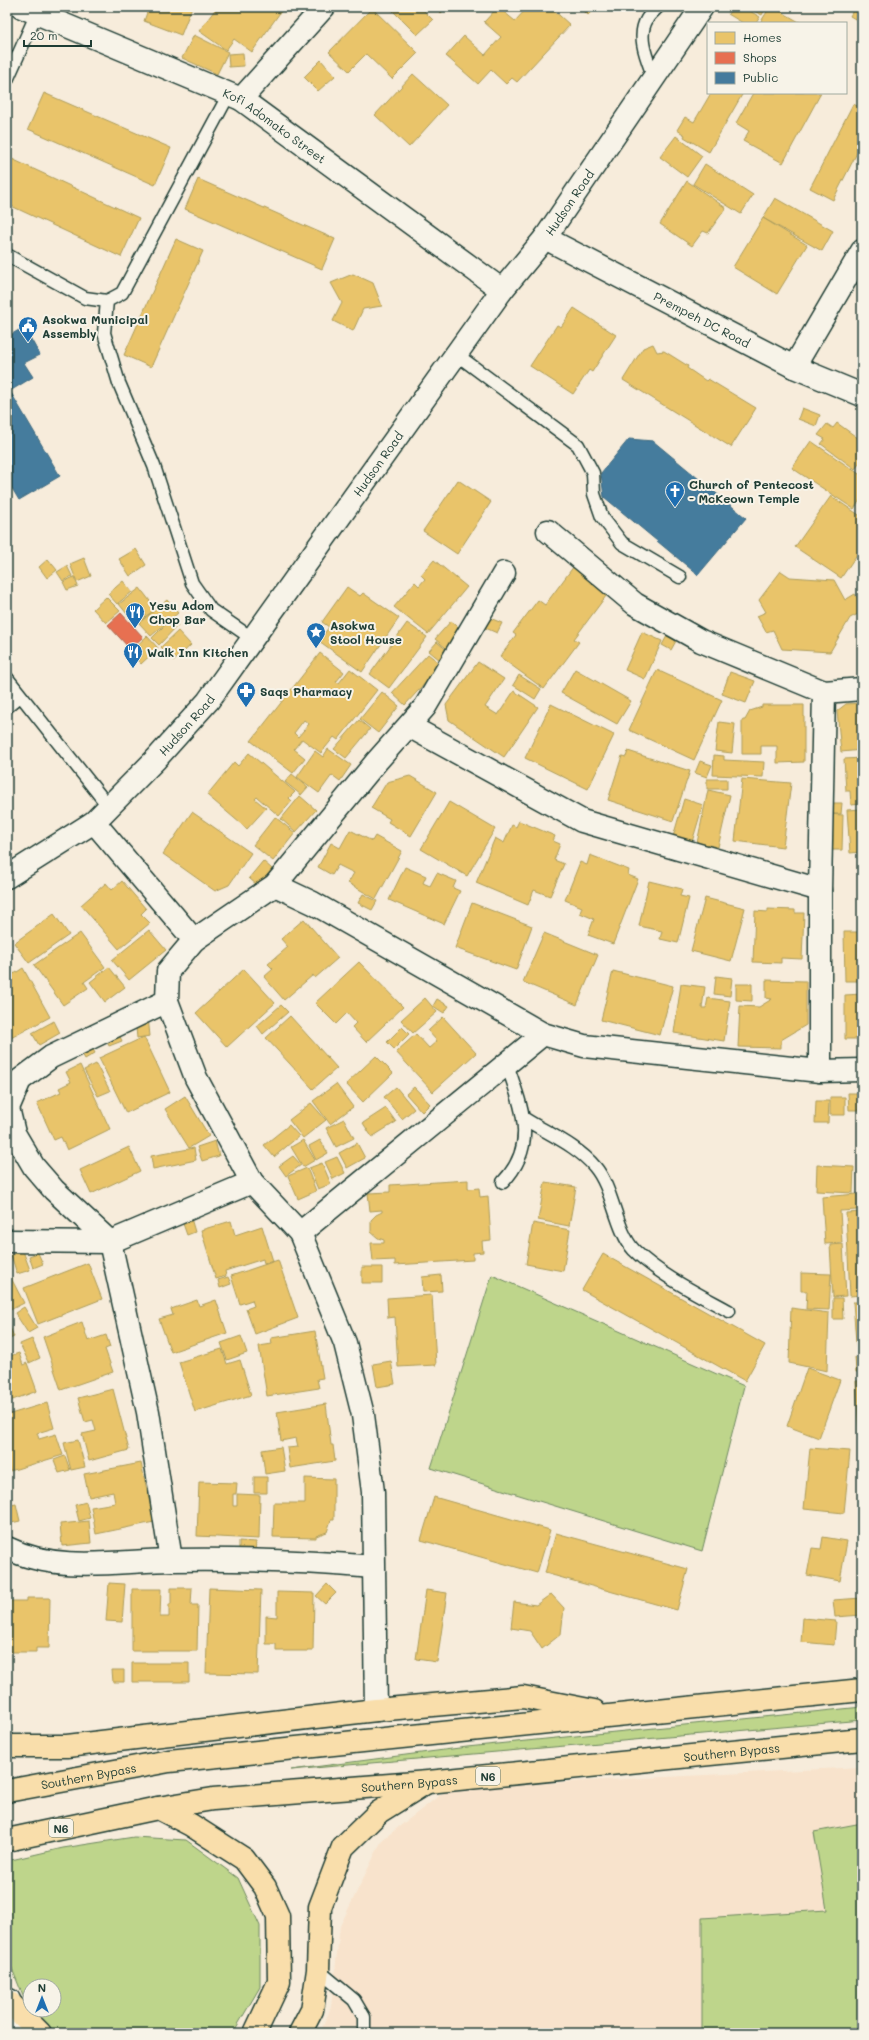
<svg xmlns="http://www.w3.org/2000/svg" width="869" height="2040" viewBox="0 0 869 2040" font-family="Mali,sans-serif">
<rect width="100%" height="100%" fill="#f7ecdb"/>
<filter id="ink" filterUnits="userSpaceOnUse"><feTurbulence type="fractalNoise" baseFrequency=".025" numOctaves="2"/><feDisplacementMap in="SourceGraphic" scale="8" xChannelSelector="R" yChannelSelector="G"/><feConvolveMatrix kernelMatrix="1 2 1 2 8 2 1 2 1" color-interpolation-filters="sRGB"/></filter>
<g filter="url(#ink)">
<path fill="#f8e3cc" d="M862 1767V2033H320L331 2007 340 1926 382 1840 449 1788Z"/>
<path fill="#bed58b" stroke="#6e8960" d="M492 1275 744 1386 702 1551 431 1468Z
M862 1707V1720L291 1770 467 1747Z
M862 1823V2033H702V1918L827 1910 814 1832Z
M134 1837 186 1840 238 1878 260 1926V1987L233 2033H49L33 2010H54V1986H30V2006L23 1996 7 1956V1861L63 1848Z"/>
<path fill="#e9c46a" stroke="#ac9c5a" fill-rule="evenodd" d="M149 7H192L181 35 144 21Z
M217 7H284L252 52 234 39 226 50 199 31Z
M389 7H420L433 20 417 35Z
M435 7H447L441 13Z
M498 7 515 21 528 7H550L570 25 517 82 512 78 506 84 491 70 478 84 446 56 464 36 485 55 501 37 484 22Z
M580 7H596L588 15Z
M733 7H743L760 17 756 23H743L728 14Z
M757 7H766L762 15 754 11Z
M770 7H773L801 23H760Z
M855 7H862V23L850 16Z
M372 8 418 53 392 79 366 54 349 71 329 52Z
M194 35 228 52 217 74 182 58Z
M243 53 244 66 229 67 228 54Z
M321 60 335 76 318 91 304 77Z
M413 74 447 105 409 147 375 115Z
M44 93 171 148 155 185 28 129Z
M711 93H743L709 152 684 137 685 135 677 130 685 117 694 122Z
M753 93H821L783 163 743 141 749 131 736 123Z
M853 104 862 108V143L833 200 810 188Z
M676 136 702 156 687 177 660 157Z
M12 159 139 218 121 257 7 204V171Z
M705 164 753 195 741 214 693 184Z
M198 179 335 239 322 269 185 209Z
M687 181 726 208 708 233 703 231 692 246 660 224Z
M775 198 833 231 822 251 763 218Z
M763 218 807 245 777 294 733 267Z
M176 239 203 251 151 367 124 355Z
M353 274 373 283 382 306 363 309 353 331 333 321 342 303 331 283Z
M574 308 616 335 592 372 589 370 573 394 530 366 557 325 561 327Z
M653 344 657 352 664 351 688 366 687 368 706 381 708 379 756 408 731 447 623 380 643 348Z
M802 408 820 415 816 426 798 419Z
M837 423 862 441V460L855 469 821 444 825 439 818 435 827 424 833 428Z
M811 441 862 476V497L854 509 792 468Z
M458 480 491 502 457 554 423 531Z
M831 496 862 517V547L841 578 795 547Z
M136 549 146 565 130 576 119 559Z
M84 558 91 576 77 582 70 564Z
M48 559 57 570 47 578 39 567Z
M434 560 467 587 428 634 394 607 415 582 419 586 425 579 421 575Z
M67 566 72 576 63 581 57 572Z
M574 566 609 592 574 639 579 642 544 689 500 657 516 635 513 633 538 600 545 605Z
M781 571 790 577 834 580 845 600 855 594 862 607V612L850 618 830 652 782 649 773 630 766 632 757 616 766 612 759 600Z
M74 577 78 586 67 590 63 582Z
M123 581 132 592 117 604 108 594Z
M347 587 360 596 363 593 399 618 362 672 319 641 329 627 322 622Z
M140 588 156 609 135 624 119 604Z
M106 597 120 611 106 623 93 609Z
M167 600 178 613 151 636 139 623Z
M485 616 502 623 497 633 481 626Z
M171 619 178 625 159 645 152 638Z
M451 621 462 630 446 648 435 639Z
M407 623 427 637 389 688 370 674Z
M178 631 191 645 174 661 161 647Z
M642 632 662 641 645 679 625 670Z
M147 636 158 648 141 664 130 652Z
M667 636 676 641 671 650 662 645Z
M437 642 448 651 440 660 429 651Z
M320 653 344 672 336 682 339 683 350 669 377 690 338 740 334 737 321 753 302 739 294 749 305 758 293 773 251 741ZM304 720 309 724 298 737 294 733Z
M428 654 442 665 405 705 392 693Z
M478 662 504 679 485 707 498 715 514 691 538 707 504 757 449 720 446 705Z
M575 669 631 701 617 724 561 693Z
M657 670 722 700 694 760 629 730Z
M730 672 755 681 746 703 722 694Z
M519 675 541 689 535 699 513 685Z
M382 692 399 706 378 733 360 719Z
M862 703V750L841 752 837 711 846 704Z
M551 704 614 735 588 789 525 758Z
M762 705H804V762L777 763V746H761V754H742V720H745L750 711 762 707Z
M359 720 370 729 346 758 334 749Z
M719 722 735 724 732 753 715 751Z
M328 749 351 765 340 781 332 775 319 793 297 777 315 751 323 757Z
M628 751 690 771 673 821 608 800 622 756 626 757Z
M249 753 295 792 289 798 292 801 279 816 257 797 255 799 266 808 247 829 207 795 234 762 238 766Z
M714 755 724 756V760L764 762 763 777 713 775Z
M862 758V804L851 805 850 791H846L844 759Z
M700 761 712 765 707 777 695 773Z
M292 774 308 787 301 795 285 782Z
M410 776 437 792 411 836 388 822 390 819 371 808 387 782Z
M707 779H727V789H707Z
M742 779 791 783 783 847 735 841Z
M708 790 730 795 718 847 697 843Z
M300 796 316 810 296 832 281 819Z
M684 799 703 805 692 842 673 837Z
M449 802 495 829 467 876 421 849Z
M830 803H842L841 814H830Z
M862 809V852L850 853 847 810Z
M192 812 251 853 229 885 215 891 163 854Z
M828 814 843 815 842 850H828Z
M275 817 295 833 273 861 253 845Z
M519 821 555 836 553 841 560 844 554 860 564 864 550 896 534 890 528 905 476 883 495 838 504 843 512 825 516 827Z
M350 830 372 841 375 836 402 851 376 899 348 883 354 873 338 865 332 875 318 867 331 843 340 848Z
M590 855 629 870 628 875 638 879 613 944 588 935 594 919 580 913 582 907 565 900 580 862 587 865Z
M263 861 272 869 258 886 249 878Z
M405 867 426 876 423 883 430 886 437 873 456 881 453 888 460 891 444 924 389 900Z
M122 881 146 909 141 914 150 923 119 949 81 905 106 883 112 890Z
M649 881 682 889 680 896 689 898 678 943 660 939 662 931 639 926Z
M363 894 377 901 372 910 358 903Z
M705 898 745 908 731 961 691 951Z
M472 903 532 926 516 970 455 948Z
M768 909 795 910V913H804L802 959 781 958V963L753 962 755 911 768 912Z
M54 914 69 935 29 963 14 943Z
M304 919 338 958 315 978 313 975 284 1000 264 977 273 969 268 964 288 947 281 939Z
M149 930 166 950 129 980 112 960Z
M844 932H862V981H845Z
M80 933 105 967 84 982 88 988 63 1005 34 965Z
M544 933 598 955 577 1005 523 982Z
M359 962 403 1007 366 1042 352 1027 356 1023 347 1013 336 1024 315 1003Z
M109 967 125 987 105 1002 90 982Z
M23 968 50 1017 7 1040V973L12 970 14 974Z
M244 969 275 1003 227 1047 196 1013Z
M613 971 673 986 660 1035 601 1020Z
M716 976 732 978 730 996 714 994Z
M766 980 806 981V1025L781 1040V1048L738 1047 740 1006 759 1007 772 999 766 998Z
M681 984 705 987 702 1008H706L708 998 730 1001 724 1041 674 1033Z
M736 984H752V1001L736 1000Z
M862 994V1039H845V995Z
M425 998 437 1012 413 1033 401 1020Z
M437 999 449 1006 444 1013 433 1006Z
M281 1005 288 1012 263 1034 257 1026Z
M290 1016 337 1068 313 1089 266 1038Z
M148 1017 150 1036 137 1038 135 1018Z
M443 1017 476 1053 433 1092 396 1052 416 1034 429 1048 437 1041 428 1031Z
M54 1021 60 1033 39 1045 32 1033Z
M402 1027 409 1034 394 1049 387 1042Z
M116 1028 122 1041 109 1046 103 1033Z
M144 1037 170 1092 126 1113 99 1058Z
M90 1044 95 1053 85 1059 80 1050Z
M376 1056 393 1073 363 1102 346 1084Z
M96 1064 110 1091 98 1096 84 1070Z
M80 1065 110 1129 67 1150 61 1137 54 1140 37 1103 61 1092 59 1088 71 1082 66 1072Z
M336 1084 353 1107 330 1124 313 1101Z
M396 1087 414 1109 402 1119 384 1097Z
M414 1087 430 1104 422 1112 406 1094Z
M848 1093H862V1110H849Z
M185 1096 209 1136 189 1148 165 1109Z
M830 1097H845V1115H830Z
M816 1101H829L828 1123H815Z
M311 1103 326 1120 303 1138 289 1120Z
M386 1108 396 1122 372 1137 363 1123Z
M344 1119 354 1138 336 1147 326 1128Z
M289 1125 299 1136 274 1157 264 1145Z
M303 1140 315 1160 303 1167 291 1147Z
M320 1140 328 1153 316 1160 309 1146Z
M215 1141 219 1156 202 1161 197 1147Z
M357 1143 365 1158 347 1168 339 1153Z
M129 1147 140 1171 91 1194 80 1170Z
M194 1148 196 1160 153 1169 151 1156Z
M293 1156 301 1165 286 1176 279 1166Z
M337 1157 345 1173 333 1179 325 1162Z
M322 1163 331 1184 318 1189 309 1168Z
M817 1165 854 1167 853 1193 816 1191Z
M307 1168 316 1191 298 1199 288 1176Z
M468 1180V1189L479 1188 480 1197 488 1196 491 1240 482 1241 483 1252 473 1253V1260L395 1265V1260L373 1261 371 1243H384V1240L378 1238 371 1232V1220L376 1215 382 1212V1210L370 1211 368 1193 390 1192V1185Z
M545 1182 576 1187 569 1226 538 1220Z
M857 1194V1210L840 1211 842 1243 825 1244 822 1197Z
M862 1212V1295L850 1296 846 1213Z
M190 1215 195 1232 187 1235 181 1218Z
M231 1221 235 1235 262 1226 273 1261 264 1264 263 1259 225 1271 226 1276 216 1279 201 1230Z
M533 1223 570 1230 563 1271 526 1264Z
M843 1244 846 1296 833 1297 830 1245Z
M23 1251 30 1270 17 1274 11 1255Z
M38 1253 43 1264 33 1268 29 1256Z
M603 1254 765 1345 745 1381 582 1290Z
M278 1260 298 1318 255 1334 246 1309 254 1306 252 1300 240 1304 231 1276Z
M88 1263 102 1299 38 1324 24 1288Z
M362 1267H382V1283H362Z
M801 1273 831 1274 829 1310 806 1309 807 1291H801Z
M441 1275 442 1291 423 1292 422 1277Z
M228 1277 231 1284 220 1288 218 1280Z
M11 1278 24 1303 10 1310 7 1304V1280Z
M432 1295 436 1365 398 1367 395 1317 388 1318 387 1298Z
M833 1298H842L843 1319H833Z
M197 1300 199 1306 216 1300 227 1333 171 1352 159 1319 173 1315 171 1309Z
M853 1302H862V1356H857Z
M24 1307 37 1328 28 1333 15 1313Z
M791 1308 829 1313 827 1371 789 1363Z
M7 1320 14 1337 7 1340Z
M82 1322 88 1341 106 1335 110 1347 105 1349 113 1372 61 1390 43 1337Z
M315 1331 323 1378 317 1379 319 1388 267 1396 259 1346 272 1344 271 1338Z
M241 1336 247 1353 227 1360 221 1343Z
M32 1339 40 1358 29 1363 20 1344Z
M222 1349 227 1364 240 1360 251 1395 195 1412 179 1362Z
M19 1353 23 1365 27 1363 37 1391 7 1402V1357Z
M855 1357H862V1372H856Z
M391 1361 395 1384 377 1387 373 1364Z
M807 1368 840 1380 819 1438 787 1426Z
M856 1381H862V1436H859Z
M113 1389 129 1450 89 1461 82 1434 96 1431 93 1420 85 1422 78 1398Z
M47 1403 54 1428 37 1433 39 1439 56 1434 63 1455 10 1471 7 1460V1415Z
M326 1404 331 1445H333L335 1461 290 1468 287 1448 298 1447 296 1438 281 1441 277 1412Z
M78 1440 85 1467 71 1470 64 1443Z
M281 1447 285 1471 265 1474 262 1450Z
M810 1448 850 1451 844 1513 804 1509Z
M65 1456 70 1470 59 1473 54 1460Z
M141 1463 154 1522 96 1534 91 1507 115 1503 113 1492 89 1497 84 1474Z
M254 1477H267V1493H254Z
M305 1478 334 1479V1520H331L327 1532 316 1536V1538L273 1537 274 1503H305Z
M199 1482 237 1483 236 1494H233V1506H237V1494L260 1495 259 1539 197 1536Z
M434 1497 550 1530 537 1573 421 1540Z
M86 1502 90 1518 79 1521 75 1505Z
M16 1504 20 1521 7 1524V1506Z
M89 1521 91 1543 62 1546 60 1524Z
M556 1533 688 1569 677 1610 545 1573Z
M823 1537 847 1541 840 1581 807 1575 812 1548 821 1549Z
M239 1541 256 1542 255 1551 239 1550Z
M109 1583 125 1584 122 1622 106 1621Z
M327 1584 336 1593 325 1604 316 1596Z
M171 1588H192L191 1605H198L197 1651H132V1589H161L160 1617H169V1604H171Z
M209 1588 261 1590 258 1674 206 1673Z
M426 1590 447 1593 437 1662 416 1659Z
M277 1592 314 1593 313 1651H276V1644H266V1616L277 1617Z
M551 1594 564 1608 561 1634 542 1649 530 1631 511 1628 514 1602 536 1605Z
M27 1598H50L49 1648H36V1652H7V1601H27Z
M862 1598V1615L835 1617 833 1600Z
M803 1618 836 1621 834 1645 801 1642Z
M132 1663H189V1682H132Z
M112 1670H124V1682H113Z"/>
<path fill="#e76f51" stroke="#ab6048" d="M121 613 143 637 130 649 108 625Z"/>
<path fill="#457b9d" stroke="#3a687e" d="M24 327 40 355 24 363 33 377 10 391 60 476 19 500 7 480V337Z
M629 439 653 441 746 518 698 575 604 497 601 473Z"/>
<g fill="none" stroke-linecap="round" stroke-linejoin="round">
<g stroke="#1f3d34" stroke-width="15">
<path id="service" d="M654 78C648 61 636 37 647 19 649 15 654 11 658 7
M7 80 37 13
M7 255 85 298 107 301 122 293 229 94
M107 301 104 333 119 383 154 466 192 583 211 610 253 639
M456 354 578 445 593 473 594 494 602 517 622 543 680 577
M7 678 109 807
M7 707 20 696
M525 1119C547 1133 578 1146 595 1167 613 1188 616 1231 634 1250 659 1275 698 1294 729 1311
M503 1182C539 1144 521 1107 507 1064
M318 1970 354 2000 364 2017V2033"/>
</g>
<g stroke="#1f3d34" stroke-width="25">
<g id="minor">
<path id="s1" d="M22 7 241 99 502 290"/>
<path d="M241 99 324 7"/>
<path id="s2" d="M545 238 794 367 862 395"/>
<path d="M794 367 862 251"/>
<path d="M548 531 635 604 701 641 824 692 862 689"/>
<path d="M409 726 582 821 820 890"/>
<path d="M94 822 194 940"/>
<path d="M275 885 313 903 543 1034 584 1046 820 1071 862 1070"/>
<path d="M167 1001 51 1057 20 1080 8 1108 14 1133 34 1167 54 1190 110 1242 148 1412 171 1560"/>
<path d="M820 1071V890L824 692"/>
<path d="M300 1233 543 1034"/>
<path d="M7 1241 110 1242 252 1182"/>
<path d="M7 1548C57 1573 118 1561 172 1560 239 1559 306 1561 373 1567"/>
<path d="M376 1710 373 1492 363 1415 345 1343 300 1233 252 1182 196 1078 167 1001 168 971 194 940 275 885 377 761 425 707 504 573"/>
</g>
</g>
<g stroke="#1f3d34" stroke-width="25">
<g id="tertiary">
<path id="s3" d="M7 877 94 822 156 759 208 701 502 290 545 238 702 7"/>
</g>
</g>
<g stroke="#1f3d34" stroke-width="25">
<path id="secondary" d="M9 2000 21 2033"/>
</g>
<g stroke="#1f3d34" stroke-width="25">
<g id="trunk">
<path d="M7 1746H67L376 1710 523 1697 594 1711"/>
<path id="s4" d="M7 1791 169 1761 862 1690"/>
<path d="M158 1808 191 1825 244 1859 265 1887 278 1916 279 1982 255 2033"/>
<path id="s5" d="M7 1840 158 1808 213 1799 428 1782 862 1739"/>
<path d="M10 2003 40 2033"/>
<path d="M300 2033 312 2010 318 1970 320 1907 343 1847 379 1812 424 1784"/>
</g>
</g>
<use href="#service" stroke="#f7f3e8" stroke-width="12"/>
<use href="#minor" stroke="#f7f3e8" stroke-width="22"/>
<use href="#tertiary" stroke="#f7f3e8" stroke-width="22"/>
<use href="#secondary" stroke="#f7f3e8" stroke-width="22"/>
<use href="#trunk" stroke="#f9deab" stroke-width="22"/>
</g>
</g>
<defs>
<g id="civic-pin" transform="scale(1)"><path d="M0 17L-7.5 6A9.5 9.5 0 1 1 7.5 6Z" fill="#1f6fb2" stroke="#f7f3e8"/><path d="M-.6-6.5H3V-4.5H.6V-3L4-1V1h2V6H-6V1h2V-1L-.6-3ZM-1.2 2.5V6h2.4V2.5Z" fill="#fff"/></g>
<g id="church-pin" transform="scale(1)"><path d="M0 17L-7.5 6A9.5 9.5 0 1 1 7.5 6Z" fill="#1f6fb2" stroke="#f7f3e8"/><path d="M-1.2-6h2.4v3.5h3.3v2.4h-3.3V6h-2.4V-.1h-3.3v-2.4h3.3Z" fill="#fff"/></g>
<g id="restaurant-pin" transform="scale(1)"><path d="M0 17L-7.5 6A9.5 9.5 0 1 1 7.5 6Z" fill="#1f6fb2" stroke="#f7f3e8"/><path d="M-5-6h1v4h1v-4h1v4h1v-4h1v5L-1.5 .5V6h-2V.5L-5-1ZM5-6V6H3V1.5H1.5Q1.5-4 5-6Z" fill="#fff"/></g>
<g id="sight-pin" transform="scale(1)"><path d="M0 17L-7.5 6A9.5 9.5 0 1 1 7.5 6Z" fill="#1f6fb2" stroke="#f7f3e8"/><path d="M0-6L1.8-2.2L6-1.7L2.9 1.2L3.7 5.4L0 3.3L-3.7 5.4L-2.9 1.2L-6-1.7L-1.8-2.2Z" fill="#fff"/></g>
<g id="pharmacy-pin" transform="scale(1)"><path d="M0 17L-7.5 6A9.5 9.5 0 1 1 7.5 6Z" fill="#1f6fb2" stroke="#f7f3e8"/><path d="M-2-6h4v4h4v4h-4v4h-4v-4h-4v-4h4Z" fill="#fff"/></g>
</defs>
<g fill-rule="evenodd">
<use href="#civic-pin" x="28" y="326"/>
<use href="#church-pin" x="675" y="491"/>
<use href="#restaurant-pin" x="135" y="612"/>
<use href="#sight-pin" x="316" y="632"/>
<use href="#restaurant-pin" x="133" y="652"/>
<use href="#pharmacy-pin" x="246" y="691"/>
</g>
<g text-anchor="middle" dominant-baseline="central" stroke-width="4" stroke-linejoin="round" paint-order="stroke">
<g fill="#f7f3e8" stroke="#60746a" stroke-width="1">
<rect x="476" y="1767" width="24" height="18" rx="3"/>
<rect x="49" y="1819" width="24" height="18" rx="3"/>
</g>
<g font-size="11" font-weight="bold" fill="#1f3d34">
<text x="488" y="1776">N6</text>
<text x="61" y="1828">N6</text>
</g>
<g font-size="12" fill="#1f3d34" stroke="#f7f3e8">
<text stroke="none"><textPath href="#s1" startOffset="280">Kofi Adomako Street</textPath></text>
<text stroke="none"><textPath href="#s3" startOffset="885">Hudson Road</textPath></text>
<text stroke="none"><textPath href="#s2" startOffset="177">Prempeh DC Road</textPath></text>
<text stroke="none"><textPath href="#s3" startOffset="561">Hudson Road</textPath></text>
<text stroke="none"><textPath href="#s3" startOffset="237">Hudson Road</textPath></text>
<text stroke="none"><textPath href="#s5" startOffset="731">Southern Bypass</textPath></text>
<text stroke="none"><textPath href="#s4" startOffset="83">Southern Bypass</textPath></text>
<text stroke="none"><textPath href="#s5" startOffset="407">Southern Bypass</textPath></text>
</g>
<g font-size="12" font-weight="bold" fill="#1f3d34" stroke="#f7f3e8" text-anchor="start">
<text x="42" y="319">Asokwa Municipal<tspan x="42" dy="14">Assembly</tspan></text>
<text x="689" y="484">Church of Pentecost<tspan x="689" dy="14">- McKeown Temple</tspan></text>
<text x="149" y="605">Yesu Adom<tspan x="149" dy="14">Chop Bar</tspan></text>
<text x="330" y="625">Asokwa<tspan x="330" dy="14">Stool House</tspan></text>
<text x="147" y="652">Walk Inn Kitchen</text>
<text x="260" y="691">Saqs Pharmacy</text>
</g>
</g>
<rect width="869" height="2040" fill="none" stroke="#f7f3e8" stroke-width="24"/>
<rect x="12" y="12" width="845" height="2016" fill="none" stroke="#1f3d34" stroke-width="1.5" filter="url(#ink)"/>
<rect x="707" y="22" width="140" height="72" fill="#f7f3e8" stroke="#a1aaa0"/>
<rect x="715" y="32" width="20" height="12" fill="#e9c46a" stroke="#a1aaa0"/>
<text x="743" y="42" font-size="12" fill="#1f3d34">Homes</text>
<rect x="715" y="52" width="20" height="12" fill="#e76f51" stroke="#a1aaa0"/>
<text x="743" y="62" font-size="12" fill="#1f3d34">Shops</text>
<rect x="715" y="72" width="20" height="12" fill="#457b9d" stroke="#a1aaa0"/>
<text x="743" y="82" font-size="12" fill="#1f3d34">Public</text>
<g transform="translate(42 1998)"><circle r="19" fill="#f7f3e8" stroke="#a1aaa0"/>
<path d="M0-3L7 15L0 10L-7 15Z" fill="#1f6fb2"/>
<text y="-6" font-size="11" font-weight="bold" text-anchor="middle" fill="#1f3d34">N</text>
</g>
<path d="M24 40v6h67v-6" fill="none" stroke="#1f3d34" stroke-width="2"/>
<text x="30" y="40" font-size="12" fill="#1f3d34" stroke="#f7f3e8" stroke-width="3" paint-order="stroke">20 m</text>
</svg>
